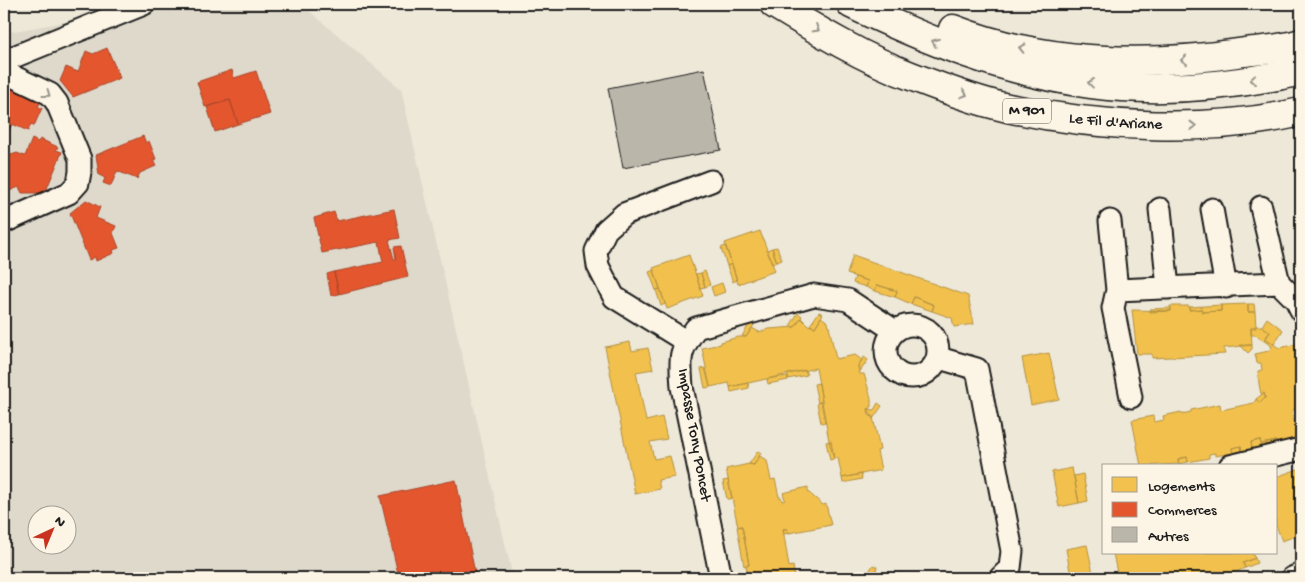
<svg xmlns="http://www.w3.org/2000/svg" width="1305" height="582" viewBox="0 0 1305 582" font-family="'Gochi Hand',sans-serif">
<rect width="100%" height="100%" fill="#eee8d9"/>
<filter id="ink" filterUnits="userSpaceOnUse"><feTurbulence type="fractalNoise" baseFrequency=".02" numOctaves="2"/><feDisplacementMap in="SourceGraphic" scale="10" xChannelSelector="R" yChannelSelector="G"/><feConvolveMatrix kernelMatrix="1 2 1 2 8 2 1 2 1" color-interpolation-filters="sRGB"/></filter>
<g filter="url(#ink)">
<path fill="#ded9cb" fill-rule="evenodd" d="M164 4H301L401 89 513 578H4V33ZM38 514H68V544H38Z"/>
<path fill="#f2c14e" stroke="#b2903f" d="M760 231 775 271 738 284 725 243Z
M725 246 732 264 727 266 721 248Z
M777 247 782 260 777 262 772 248Z
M772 248 777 262 772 264 767 250Z
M689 255 703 296 667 309 653 268Z
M853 255 968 296 974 324 954 327 952 318 932 311 934 305 914 297 911 304 895 297 897 291 877 285 875 291 866 287 868 281 847 274Z
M732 264 737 280 733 282 727 266Z
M654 270 660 289 656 290 649 272Z
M705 271 710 285 705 287 701 273Z
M701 273 705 287 700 288 696 274Z
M855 277 868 281 866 287 853 283Z
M722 283 725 292 714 296 711 287Z
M877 285 897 291 895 297 875 291Z
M660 289 665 304 661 306 656 290Z
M914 297 934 305 932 311 911 304Z
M1248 304H1254L1255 312H1248Z
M1248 304V312H1255L1256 328H1251L1252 345 1224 348 1225 354 1152 358V354H1137L1132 310 1171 311 1170 306H1189V310L1202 309V312L1221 311V305Z
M1221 305V311L1202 312V309L1189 310V307Z
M1171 308V311L1150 312V309Z
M819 312 823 314 815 327 810 325Z
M798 313 802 316 801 318 795 327 790 326Z
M821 317 828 322 836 359 855 355 862 360 858 366 860 374H864L871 398V408L868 409 869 415 873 417 880 450 877 451 881 470 842 478 838 458 834 459 829 441 816 368 730 387 729 383 710 387 702 348 721 344V342L738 337H746L752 328 759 332 769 329 795 327 801 318 808 325 815 327Z
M1267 318 1283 330 1274 344 1265 338 1270 332 1262 326Z
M750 323 754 325 746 337 742 336Z
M1256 326H1262L1270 332 1264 341 1256 335H1251V328Z
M1265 338 1279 348 1301 343V407L1294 409 1292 413 1299 440 1277 444 1276 441 1261 444 1260 440 1251 442 1252 449 1242 451 1241 446 1232 448 1233 453 1215 456V453L1209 454V458L1188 462 1187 457 1178 459 1179 464 1141 466 1132 420 1153 416 1154 422 1164 420 1163 416 1181 412 1182 414 1191 412V410L1220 404 1221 410 1254 403 1256 399 1260 403 1265 398 1264 393 1261 394 1259 384 1258 371 1262 370 1261 363H1257L1255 354 1269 351 1272 346 1264 341Z
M630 342 632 351 648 348 653 369 636 372 646 421 662 417 667 439 650 442 654 459 670 456 675 477 658 480 660 489 635 494 605 347Z
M1240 345H1252V349L1248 353Z
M1049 353 1059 399 1031 405 1022 358Z
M864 357 868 360 859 373 858 366Z
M705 368 710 387 705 388 701 369Z
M805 370 807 375 788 379V374Z
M787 376 788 380 768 384 767 379Z
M748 383 749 388 731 392 730 387Z
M819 383 822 401 818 403 814 384Z
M1264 393 1265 398 1260 403 1256 399Z
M821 402 825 422 821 423 817 403Z
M878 403 882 406 873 419 868 409 874 410Z
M1260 440 1261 444 1276 441 1277 444 1252 449 1251 442Z
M831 441 834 459 830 460 826 442Z
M1241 446 1242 451 1233 453 1232 448Z
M758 451 761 453 754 465 749 464Z
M760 456 767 461 771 480 775 479 779 497H781L782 501 785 500 783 493 808 487V492L823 505 826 504 831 525 789 533 787 529H783L789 567 793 566 795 578H748L746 565H749L742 526 738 527 726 469 749 464 754 465Z
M1187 457 1188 462 1179 464 1178 459Z
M1072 468 1079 503 1059 507 1052 472Z
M1301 468V534L1282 541 1276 525V477Z
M861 474 862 479 843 483 842 478Z
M1083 474 1088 501 1079 503 1074 476Z
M728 480 732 499H727L723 481Z
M742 526 749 565 744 566 737 527Z
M783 529H787L789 533 784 534Z
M1087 545 1094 578H1064L1071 577 1066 549Z
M1113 553H1252L1255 558 1243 563 1245 568 1222 578H1118Z
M1255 558 1257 563 1245 568 1243 563Z
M873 565 877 567 876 570 870 578H865Z
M876 570 882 577 902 573 903 578H870Z
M834 571 839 573 835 578H830Z"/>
<path fill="#e4572e" stroke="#a84529" d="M107 48 120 78 73 97 60 81 66 67 78 72 86 51 93 54Z
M232 70 234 78 256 71 270 114 238 124 230 100 205 107 197 82Z
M4 84 41 101 38 107 42 108 34 126 31 124 28 131 12 124 8 132 4 134Z
M230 100 238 124 215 132 207 107Z
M143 136 146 143 149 141 156 159 153 160 156 166 140 173 137 179 117 171 111 186 103 183 105 178 99 175 96 155Z
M32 139 38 142 40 139 58 147 56 150 62 152 45 193H22L19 187 7 192 10 198 4 203V154L9 152 11 155 17 153 25 156Z
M86 200 100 207 96 218 116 226 113 233 119 248 113 250 114 253 96 261 95 257 89 260 70 213Z
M394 209 400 238 389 240 394 259H396L394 247 401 246 408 277 339 294 334 272 383 262 379 242 322 253 314 218 334 212 337 221Z
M334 272 339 294 331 296 327 274Z
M456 480 476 578H399L380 496Z"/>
<path fill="#bab6aa" stroke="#1c1c1c" d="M704 69 721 150 623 168 608 88Z"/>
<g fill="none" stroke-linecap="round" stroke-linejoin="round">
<g stroke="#1c1c1c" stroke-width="25">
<path id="minor" d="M4 64 11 58 144 4
M4 72 50 94 57 103 80 159V172L78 183 69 193 4 222
M1261 207 1279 283 1296 300 1301 310
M1160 209 1168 288
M1212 209 1226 287
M1110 221 1117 290 1113 308 1131 397
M1117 290 1279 283
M886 351a26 26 0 1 1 52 0a26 26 0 1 1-52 0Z
M687 342 614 297 598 266 596 251 606 230 624 214 711 181
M939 358 977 369 1012 551 1010 568 1000 578
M1230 466 1301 449
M721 578 682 387C680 357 678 353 696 328L814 295 848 300 895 331
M1292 578 1301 574"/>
</g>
<g stroke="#1c1c1c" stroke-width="31">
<g id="highway">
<path id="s1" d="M774 4C817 30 863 58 911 76 942 88 976 101 1008 108 1100 128 1209 133 1301 112"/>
<path d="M851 4C927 41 1006 72 1090 84 1159 93 1234 86 1301 71"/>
<path d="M953 29C1046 65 1147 67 1245 52 1263 50 1283 49 1301 43"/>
</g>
</g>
<use href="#minor" stroke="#fcf5e5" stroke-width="21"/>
<use href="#highway" stroke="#fcf5e5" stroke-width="28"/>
</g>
<defs><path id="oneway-chevron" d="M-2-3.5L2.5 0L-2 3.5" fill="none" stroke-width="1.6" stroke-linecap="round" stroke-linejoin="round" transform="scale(1.25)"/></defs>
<g stroke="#97938b">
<use href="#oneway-chevron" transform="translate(816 29) rotate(31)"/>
<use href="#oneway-chevron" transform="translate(935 42) rotate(-158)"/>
<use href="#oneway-chevron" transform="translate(1022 48) rotate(-167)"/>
<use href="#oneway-chevron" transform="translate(1184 60) rotate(175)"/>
<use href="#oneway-chevron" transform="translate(1253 80) rotate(174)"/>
<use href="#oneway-chevron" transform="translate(1091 83) rotate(-173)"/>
<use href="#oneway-chevron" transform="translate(47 94) rotate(36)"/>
<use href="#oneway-chevron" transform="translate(964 94) rotate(18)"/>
<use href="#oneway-chevron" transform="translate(1193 126)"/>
</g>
</g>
<g text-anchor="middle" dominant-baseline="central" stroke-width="5" stroke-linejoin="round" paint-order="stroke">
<rect fill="#fcf5e5" stroke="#5f5d58" stroke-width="1" x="1003" y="98.5" width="48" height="25" rx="4"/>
<g font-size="15" font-weight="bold" fill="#1c1c1c">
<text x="1027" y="111">M 901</text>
</g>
<g font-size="16" fill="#1c1c1c" stroke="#fcf5e5">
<text stroke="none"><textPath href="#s1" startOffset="366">Le Fil d'Ariane</textPath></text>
<text transform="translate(693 435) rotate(80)">Impasse Tony Poncet</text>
</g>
</g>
<rect width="1305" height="582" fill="none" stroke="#fcf5e5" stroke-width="20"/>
<rect x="10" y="10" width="1285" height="562" fill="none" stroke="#1c1c1c" stroke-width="2" filter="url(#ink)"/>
<rect x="1102" y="464" width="175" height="90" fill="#fcf5e5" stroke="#a29e95"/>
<rect x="1112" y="477" width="25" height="15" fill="#f2c14e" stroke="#a29e95"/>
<text x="1148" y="490" font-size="15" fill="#1c1c1c">Logements</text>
<rect x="1112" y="502" width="25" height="15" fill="#e4572e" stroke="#a29e95"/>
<text x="1148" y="514" font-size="15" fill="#1c1c1c">Commerces</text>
<rect x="1112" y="527" width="25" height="15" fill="#bab6aa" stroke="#a29e95"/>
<text x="1148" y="540" font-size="15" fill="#1c1c1c">Autres</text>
<g transform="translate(52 530) rotate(44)"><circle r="24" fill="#fcf5e5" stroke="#a29e95"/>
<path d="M0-4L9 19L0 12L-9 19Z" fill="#c8321e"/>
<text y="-8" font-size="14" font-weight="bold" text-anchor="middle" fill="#1c1c1c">N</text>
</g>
</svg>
